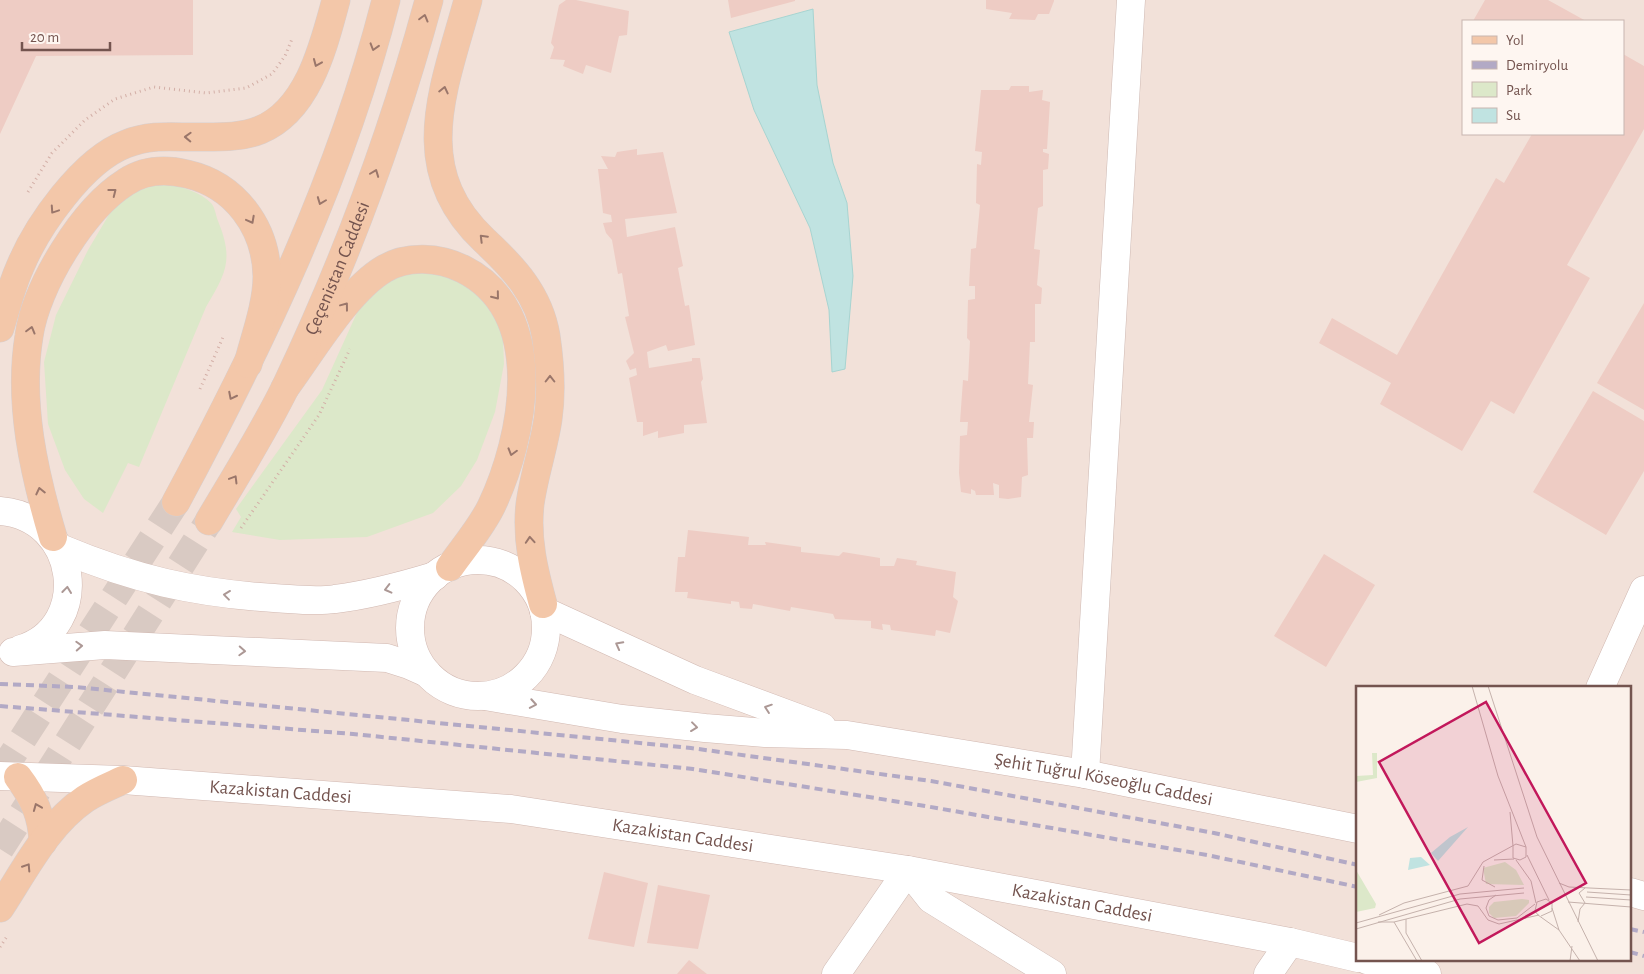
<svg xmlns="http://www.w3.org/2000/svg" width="1644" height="974" viewBox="0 0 1644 974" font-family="'Alegreya Sans',sans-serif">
<rect width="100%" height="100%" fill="#fbf1ea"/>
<path fill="#f2e1d9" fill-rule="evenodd" d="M0 0H1644V974H0ZM1463 21H1623V134H1463ZM1358 688H1630V960H1358Z"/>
<path fill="#dce8c9" d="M166 182C180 187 201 192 211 203 215 207 216 216 218 221 234 260 226 273 206 307L139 467 128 463 103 513 84 499 65 470 48 424 44 362 56 315 88 250 120 196Z
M442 259 502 315 504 364 495 412 477 460 461 486 433 513 367 537 280 540 232 532 241 517 236 509 322 390 365 295 387 273Z"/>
<path fill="#c0e3e1" stroke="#a7d4d1" d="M813 9 817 85 833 163 847 203 853 276 845 369 832 372 829 310 810 228 754 110 729 32Z"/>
<path fill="#eeccc4" d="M0 0H193V55L36 56 0 134Z
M566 0H576L629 11 627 35 619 36 611 73 586 65 583 74 563 66 565 60 550 59 554 47 551 43 559 5Z
M728 0H795V1L731 18Z
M986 0H1054V1L1049 14H1038L1035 20 1009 19 1012 13 986 9Z
M1485 0H1548L1586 21H1473Z
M1623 54 1644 66V129L1567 265 1590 278 1514 414 1491 401 1462 451 1380 404 1391 383 1319 343 1332 318 1397 355 1496 178 1504 183 1532 134H1623Z
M1011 86H1029V92L1043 90 1042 100 1050 102 1047 149H1043V152L1049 154 1048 169 1043 170V206L1038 208 1034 249 1040 250 1037 285 1042 288 1041 304H1035V342H1030L1028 384 1033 385 1029 422H1034L1033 438H1027L1028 475 1022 477 1021 497 1008 499 999 498V485L993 483 994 495H976L975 491 971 489V494L961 492 959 473 960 436 967 435 968 422H960L963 380 968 381 970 341 967 338 968 300 975 299V286H969L971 249 976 248 980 205 976 203 977 164 981 165 982 152 975 151 981 90H1009Z
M637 149V155L663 152 677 213 625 219 627 237 675 227 683 266 678 268 685 306 689 305 695 345 668 351 666 345 647 352 649 368 692 361V358H700L703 379 701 382 707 423 684 425V433L658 438V431L643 436V422H637L629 378 637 375 636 368 630 370 626 361 634 353 625 317 629 316 622 273 618 274 612 240 606 233 603 223 612 222 611 215 603 213 598 169H608L601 156 615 157 617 152Z
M1644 303V410L1597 383Z
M1593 391 1644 421V471L1606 535 1533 492Z
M688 530 749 537 748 545H766L765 542 801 547V552L839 556 843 552 880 558V566H894L897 558 917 561 916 565 956 572 953 597 958 601 950 633 936 630 935 636 891 630 890 625 882 624 883 630 871 628V621L835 619 833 614 791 607 790 611 753 604 752 609 740 608 739 602 731 601V604L687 598 688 592H675L678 557H685Z
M1324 554 1375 585 1326 667 1274 636Z
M604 872 648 883 634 947 588 939Z
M658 885 710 895 698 949 647 943Z
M689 960 707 974H677Z"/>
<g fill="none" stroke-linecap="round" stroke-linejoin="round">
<path stroke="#d9cac3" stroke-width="28" stroke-dasharray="28 14" stroke-linecap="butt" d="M0 774 176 502
M0 849 209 521"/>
<g stroke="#ceb9b3" stroke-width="29">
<path id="street" d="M1085 774 1131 0
M836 974 908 870 931 899 1052 974
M1268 974 1290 942"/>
</g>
<g stroke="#d1b8b1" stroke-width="29">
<g id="secondary">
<path d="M0 511C79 517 93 627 21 649"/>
<path d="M60 548C134 579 194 593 274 598 294 599 315 602 335 599 369 595 402 586 435 576"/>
<circle cx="478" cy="628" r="68"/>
<path d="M544 611 695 680 822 727"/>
<path d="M13 652 105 645 387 658 409 665 427 673"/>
<path d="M1600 688 1644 590"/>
<path id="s1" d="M485 696 622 719 705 728 765 733 847 735 1085 774 1358 829"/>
<path id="s2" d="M0 776 123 780 511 809 908 870 1290 942 1358 958"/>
<path d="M1630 892 1644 896"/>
<path d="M1367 960 1427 974"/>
</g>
</g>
<g stroke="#d8cfce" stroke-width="29">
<g id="primary">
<path d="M468 0C445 86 407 168 484 240 513 267 539 294 546 336 550 363 552 392 548 419 544 447 534 475 530 504 526 539 534 571 543 604"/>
<path d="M0 328C6 308 11 287 20 267 37 226 83 160 126 144 154 133 176 138 205 137 223 137 243 137 260 130 309 110 324 44 336 0"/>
<path d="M285 388C311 353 347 291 384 269 407 255 439 257 463 269 549 312 524 438 491 507 480 529 464 547 450 567"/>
<path d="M176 502C262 342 341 177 386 0"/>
<path id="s3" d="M209 521C235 477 263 433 286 386 345 262 393 133 429 0"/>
<path d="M53 537C34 473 18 403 29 336 36 286 83 209 126 182 144 170 166 169 187 174 235 185 266 227 267 276 267 305 255 336 248 364"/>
<path d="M18 777C34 798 42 816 43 842"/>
<path d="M0 908C25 870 47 825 85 799 97 791 110 786 123 780"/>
</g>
</g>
<path stroke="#d3afa7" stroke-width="3" stroke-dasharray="1 4" stroke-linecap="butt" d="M28 192 52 153 85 120 115 99 154 87 206 93 246 88 272 74 285 56 292 39
M200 389 224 335
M241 528 319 415 350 349
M0 947 8 935"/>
<use href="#street" stroke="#fff" stroke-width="28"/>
<use href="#secondary" stroke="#fff" stroke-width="28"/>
<use href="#primary" stroke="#f3c7a9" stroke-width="28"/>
<path stroke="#b2a9c5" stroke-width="4" stroke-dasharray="8 5" stroke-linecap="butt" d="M0 684 75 687 691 748 931 781 1214 833 1358 865
M0 706 353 734 693 769 925 806 1207 855 1358 887
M1630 929 1644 932
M1630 952 1644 956"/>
</g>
<defs><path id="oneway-chevron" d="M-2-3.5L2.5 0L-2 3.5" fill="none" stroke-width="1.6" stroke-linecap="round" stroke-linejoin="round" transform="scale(1.25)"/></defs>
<g stroke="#9a766a">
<use href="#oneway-chevron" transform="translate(424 18) rotate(-75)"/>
<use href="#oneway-chevron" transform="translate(374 47) rotate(107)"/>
<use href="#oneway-chevron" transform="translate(317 63) rotate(113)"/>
<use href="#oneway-chevron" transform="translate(444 90) rotate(-77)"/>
<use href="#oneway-chevron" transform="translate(188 137) rotate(-178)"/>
<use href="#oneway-chevron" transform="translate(375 173) rotate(-69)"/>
<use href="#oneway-chevron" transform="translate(113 192) rotate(-38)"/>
<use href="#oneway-chevron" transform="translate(321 201) rotate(111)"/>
<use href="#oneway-chevron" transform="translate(54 210) rotate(124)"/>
<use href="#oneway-chevron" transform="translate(251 220) rotate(62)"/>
<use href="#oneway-chevron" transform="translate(483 238) rotate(-135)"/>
<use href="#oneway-chevron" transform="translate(496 296) rotate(51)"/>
<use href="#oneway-chevron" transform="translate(345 306) rotate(-53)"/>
<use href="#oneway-chevron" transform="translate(31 330) rotate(-75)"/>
<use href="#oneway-chevron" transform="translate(550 379) rotate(-90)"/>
<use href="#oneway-chevron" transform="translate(232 396) rotate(117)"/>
<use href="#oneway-chevron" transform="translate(512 452) rotate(106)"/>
<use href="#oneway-chevron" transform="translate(234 479) rotate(-59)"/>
<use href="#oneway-chevron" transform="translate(40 491) rotate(-103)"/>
<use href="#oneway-chevron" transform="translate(530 540) rotate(-94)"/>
<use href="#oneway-chevron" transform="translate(37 807) rotate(-112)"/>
<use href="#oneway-chevron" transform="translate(27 867) rotate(-57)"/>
</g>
<g stroke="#ac9895">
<use href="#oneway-chevron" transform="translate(388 589) rotate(166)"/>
<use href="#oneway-chevron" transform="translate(67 590) rotate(-83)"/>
<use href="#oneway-chevron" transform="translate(227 595) rotate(-173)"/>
<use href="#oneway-chevron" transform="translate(619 645) rotate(-152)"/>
<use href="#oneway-chevron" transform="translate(79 646) rotate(-3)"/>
<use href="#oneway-chevron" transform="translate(242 651) rotate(3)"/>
<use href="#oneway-chevron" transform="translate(533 704) rotate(10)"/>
<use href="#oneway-chevron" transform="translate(768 708) rotate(-161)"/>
<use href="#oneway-chevron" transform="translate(694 727) rotate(7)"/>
</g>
<g text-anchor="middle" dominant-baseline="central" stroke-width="4" stroke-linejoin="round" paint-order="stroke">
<g font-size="19" fill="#74544f" stroke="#fef6f1">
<text stroke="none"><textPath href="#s3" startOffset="284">Çeçenistan Caddesi</textPath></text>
<text stroke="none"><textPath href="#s1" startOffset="625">Şehit Tuğrul Köseoğlu Caddesi</textPath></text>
<text stroke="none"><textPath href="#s2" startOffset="281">Kazakistan Caddesi</textPath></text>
<text stroke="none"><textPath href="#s2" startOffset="686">Kazakistan Caddesi</textPath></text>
<text stroke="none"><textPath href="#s2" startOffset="1091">Kazakistan Caddesi</textPath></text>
</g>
</g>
<g transform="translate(1356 686)">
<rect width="275" height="275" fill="#fbf1ea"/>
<path d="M16 67H21V92L0 96V90L17 89ZM149 176 160 184 168 199 130 198 127 182ZM0 184 20 218 19 222 0 226ZM166 213 173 214V217L160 230 138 232 133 227V221L138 216Z" fill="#dce8c9"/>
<path d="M112 141 82 175 75 167 94 151ZM65 171 74 179 52 184 54 172Z" fill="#c0e3e1"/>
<path fill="none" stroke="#c5b2ac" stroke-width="1" d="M116 0 142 90 170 161M132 0 181 151 242 275M154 126 157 160M171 169 193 214M138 174 158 173M160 174 175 195 180 217M128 180 126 194 139 201M203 197 213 201 275 204M231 206 275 209M140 209 133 214 130 222 133 230 142 234 161 232 179 218M230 211 275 214M212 216 275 221M23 229 48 217 112 200 127 176 160 158 170 161V171L164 174 157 172V160M185 230 196 225V217L190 213 181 216 179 225 182 229 203 244 196 222M50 233V247L66 275M22 236H38L111 218 122 220 132 234 143 238 183 229M38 236 61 275M222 236 224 223 229 217 223 207 229 202M0 237 104 208 168 202M0 243 104 213 168 207M203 244 224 275M214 275 216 260"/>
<path fill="#c2185b" fill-opacity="0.15" stroke="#c2185b" stroke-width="2.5" d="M130 16 230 197 123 257 23 76Z"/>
<rect width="275" height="275" fill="none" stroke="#74544f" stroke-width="2.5"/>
</g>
<rect x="1462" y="20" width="162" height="115" fill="#fef6f1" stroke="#c7b5b0"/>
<rect x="1472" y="36" width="25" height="8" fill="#f3c7a9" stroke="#c7b5b0"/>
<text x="1506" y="45" font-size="15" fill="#74544f">Yol</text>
<rect x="1472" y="61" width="25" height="8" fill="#b2a9c5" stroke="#c7b5b0"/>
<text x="1506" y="70" font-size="15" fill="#74544f">Demiryolu</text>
<rect x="1472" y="82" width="25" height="15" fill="#dce8c9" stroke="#c7b5b0"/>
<text x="1506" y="95" font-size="15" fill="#74544f">Park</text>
<rect x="1472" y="108" width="25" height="15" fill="#c0e3e1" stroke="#c7b5b0"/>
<text x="1506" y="120" font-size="15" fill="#74544f">Su</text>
<path d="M22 42v8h88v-8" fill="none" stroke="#74544f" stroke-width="2.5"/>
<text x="30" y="42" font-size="15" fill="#74544f" stroke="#fef6f1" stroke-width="4" paint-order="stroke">20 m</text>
</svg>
